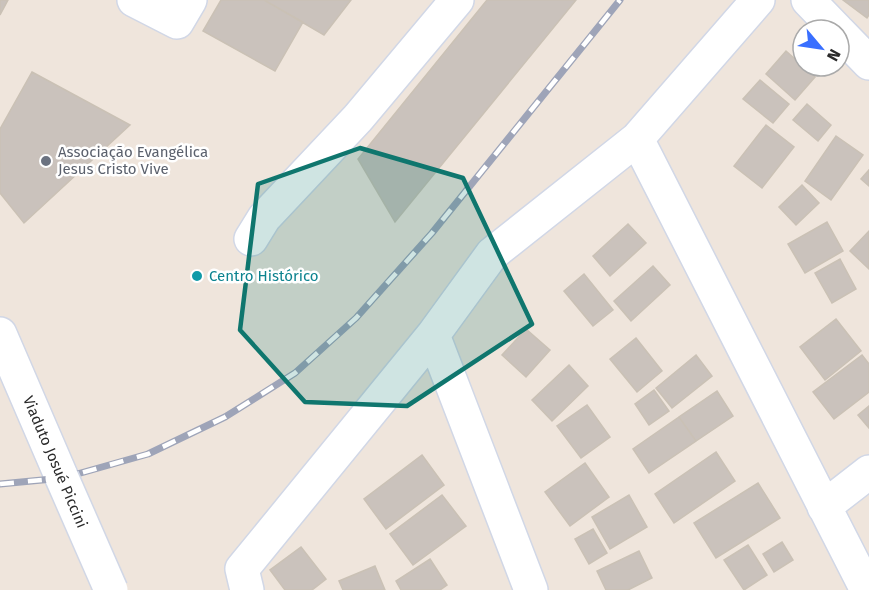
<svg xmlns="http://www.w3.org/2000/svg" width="869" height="590" viewBox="0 0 869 590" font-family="'Fira Sans',sans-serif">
<rect width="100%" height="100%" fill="#efe5dc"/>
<path fill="#cac2bc" stroke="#cac1b5" stroke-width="1.5" d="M0 0H8L0 15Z
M221 0H264L303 22 275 71 203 31Z
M264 0H351L324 35Z
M487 0H576L395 222 358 159Z
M843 0H869V15L867 18Z
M786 51 815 77 795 100 766 74Z
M32 72 130 125 24 223 0 193V129Z
M760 80 789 104 773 123 743 99Z
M807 104 831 125 818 141 793 120Z
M766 125 794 147 762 188 734 166Z
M836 136 863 155 831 200 805 181Z
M869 170V186L861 179Z
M802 185 819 203 796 225 779 207Z
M827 222 843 251 805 273 788 244Z
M628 224 646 243 610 276 593 256Z
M869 231V269L850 251Z
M840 259 856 289 832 303 815 273Z
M653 266 670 285 631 321 614 301Z
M584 274 613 310 593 326 564 291Z
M836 319 861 351 825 380 800 347Z
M526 329 550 350 526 377 502 355Z
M636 338 662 371 637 392 610 359Z
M696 355 712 376 672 408 656 388Z
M862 355 869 364V392L834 419 813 392Z
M569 365 588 386 552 421 532 400Z
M654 390 669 411 649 425 635 404Z
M717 391 733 416 696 441 679 417Z
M587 405 610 437 581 458 557 426Z
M869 406V428L858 415Z
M679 417 696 441 649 473 633 449Z
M716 452 735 481 674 523 655 494Z
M422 455 444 485 386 529 364 499Z
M585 463 609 497 570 526 545 492Z
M758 483 780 518 716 558 694 523Z
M442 495 466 526 413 565 390 534Z
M629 495 647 527 610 549 592 517Z
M593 529 607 553 589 564 575 539Z
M782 542 793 560 774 572 763 554Z
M748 545 767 575 744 590 724 560Z
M301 547 326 579 312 590H285L270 570Z
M639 551 652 578 628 590H606L597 571Z
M430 559 447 585 440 590H401L396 581Z
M375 566 385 590H343L339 581Z"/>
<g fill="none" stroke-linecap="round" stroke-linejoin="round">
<g stroke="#d1d7e6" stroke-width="36">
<path id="minor" d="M134 0 177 22 190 0
M808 0 837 30
M839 32 869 63
M637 139 867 590
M251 239 264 218 358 118 457 0
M0 334 62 478
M433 335 531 590
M824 507 869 472
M247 590 242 569 433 335 492 254 637 139 758 0"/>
</g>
<use href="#minor" stroke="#fff" stroke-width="33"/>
<g stroke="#9ea4b8" stroke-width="7">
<path id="rail" d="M0 484 63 478 148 454 225 417 295 373 356 318 432 233 620 0"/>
</g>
<use href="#rail" stroke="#fff" stroke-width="4.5" stroke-dasharray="14" stroke-linecap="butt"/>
<g stroke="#d1d7e6" stroke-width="36" stroke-linecap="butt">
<path id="minor-bridge" d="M62 478 111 590"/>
</g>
<use href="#minor-bridge" stroke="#fff" stroke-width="33"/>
</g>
<path fill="#0f766e" fill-opacity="0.2" stroke="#0f766e" stroke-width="4.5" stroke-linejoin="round" d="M360 148 463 178 532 324 407 406 305 402 240 330 258 184Z"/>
<circle fill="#6b7280" stroke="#fff" stroke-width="2" cx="46" cy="161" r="6"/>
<circle fill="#0f9aa8" stroke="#fff" stroke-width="2" cx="197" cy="276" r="6"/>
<g text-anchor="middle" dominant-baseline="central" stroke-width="5" stroke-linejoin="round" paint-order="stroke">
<g font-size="15" fill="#5b616d" stroke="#fff" text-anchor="start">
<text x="58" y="152">Associação Evangélica<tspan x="58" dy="17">Jesus Cristo Vive</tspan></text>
</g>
<g font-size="15" fill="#0d838f" stroke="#fff" text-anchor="start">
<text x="209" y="276">Centro Histórico</text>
</g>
<g font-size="15" fill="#2b2b2b" stroke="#fff">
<text transform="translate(55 462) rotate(67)">Viaduto Josué Piccini</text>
</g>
</g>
<g transform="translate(821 48) rotate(119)"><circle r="28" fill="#ffffff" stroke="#aaaaaa" stroke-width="1.5"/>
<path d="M0-4.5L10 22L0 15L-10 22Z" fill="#396fff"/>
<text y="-9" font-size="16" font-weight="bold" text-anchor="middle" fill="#2b2b2b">N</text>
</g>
</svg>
